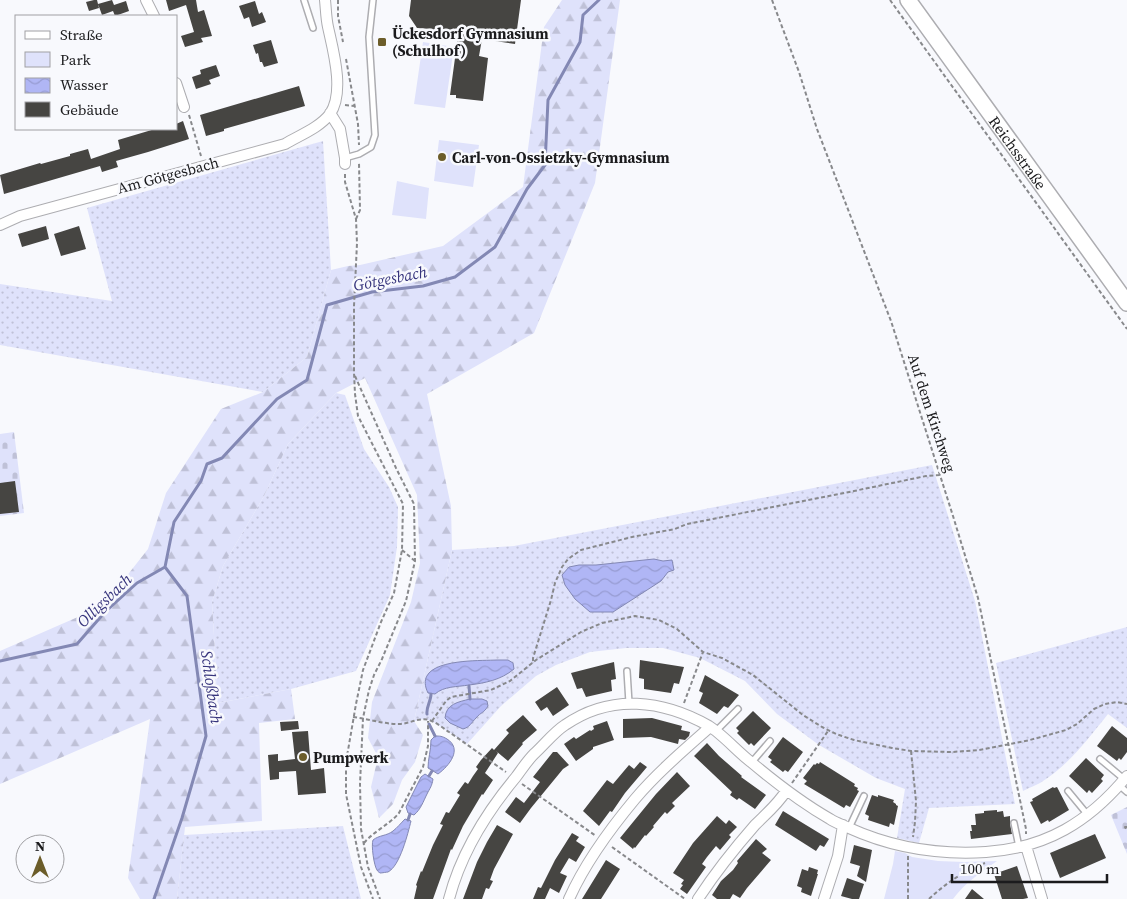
<svg xmlns="http://www.w3.org/2000/svg" width="1127" height="899" viewBox="0 0 1127 899" font-family="'Source Serif 4',serif">
<defs>
<pattern id="grass-dots" width="8" height="8" patternUnits="userSpaceOnUse" patternTransform="scale(1.25)"><rect width="8" height="8" fill="#dfe2fb"/><path d="M2 2h.1M6 6h.1" fill="none" stroke="#bfc1d7" stroke-width="1.8" stroke-linecap="round"/></pattern>
<pattern id="forest-firs" width="22" height="20" patternUnits="userSpaceOnUse" patternTransform="scale(1.25)"><rect width="22" height="20" fill="#dfe2fb"/><path d="M5 1l3.5 6h-7zM16 11l3.5 6h-7z" fill="#bfc1d7"/></pattern>
<pattern id="cemetery-stones" width="16" height="16" patternUnits="userSpaceOnUse" patternTransform="scale(1.25)"><rect width="16" height="16" fill="#dfe2fb"/><path d="M2 7V4a2 2 0 0 1 4 0v3zM10 15v-3a2 2 0 0 1 4 0v3z" fill="#bfc1d7"/></pattern>
<pattern id="water-waves" width="16" height="10" patternUnits="userSpaceOnUse" patternTransform="scale(1.25)"><rect width="16" height="10" fill="#b0b6f5"/><path d="M0 5q4-4 8 0t8 0" fill="none" stroke="#979cd2"/></pattern>
</defs>
<rect width="100%" height="100%" fill="#f8f9fd"/>
<path fill="url(#grass-dots)" d="M323 141 331 270 307 357 263 392 0 345V284L112 301 87 208Z
M336 393 345 395 364 449 389 487 398 507 397 547 390 595 356 671 291 689 218 703 212 602 223 566 264 496 288 444Z
M932 465 975 601 1015 804 929 808 919 843 897 838 905 789 876 778 819 745 777 714 745 681 700 658 663 648H626L590 652 556 665 536 676 501 706 467 744 432 721 424 719 414 721 452 550 514 546Z
M1127 627V728L1108 714C1088 739 1068 766 1040 783 1035 786 1028 788 1023 791L996 663Z
M343 826 361 899H177L184 835Z"/>
<path fill="url(#forest-firs)" d="M562 0H620L595 183 534 333 427 394 451 506 452 550 414 721 423 735 415 762 402 780 393 804 379 818 371 787 378 757 368 738 372 702 411 602 420 563 417 495 365 378 336 393 288 444 264 496 223 566 212 602 218 703 291 689 295 719 259 723 262 821 185 827 177 899H140L128 878 150 719 0 784V651L103 606 148 549 166 493 221 409 263 392 307 357 331 270 348 266 360 265 443 246 523 187 544 27Z"/>
<path fill="url(#cemetery-stones)" d="M14 432 24 513 0 516V434Z
M1127 807V854L1111 815Z"/>
<path fill="#dfe2fb" d="M423 42 454 47 445 108 414 104Z
M439 140 479 145 473 187 434 181Z
M397 181 429 188 426 219 392 215Z
M895 851 905 853 912 857 938 861 964 862 997 861C981 872 965 883 953 899H884L893 864Z"/>
<path fill="url(#water-waves)" stroke="#8388b4" d="M654 559 663 561 672 560 674 570 668 572 661 581 613 612H590L575 599 565 585 562 575 569 567 579 565H596Z
M497 660H508L513 663 514 669C501 680 485 683 469 685 457 687 444 686 435 694L428 693C411 658 477 661 497 660Z
M470 699H482L487 701 488 706C484 713 481 712 476 718 471 723 470 727 463 729L450 723 445 718C446 704 458 702 470 699Z
M435 736C440 736 442 736 447 739 463 749 449 766 438 774L428 768C428 759 431 750 431 740Z
M425 774 433 779C432 786 430 788 427 794 423 802 421 809 414 815L408 813 406 807 421 777Z
M405 819 411 821C408 833 400 866 388 872 387 872 382 873 380 873 379 872 378 872 377 870 374 866 371 845 373 840 379 835 387 836 393 831 397 828 401 823 405 819Z"/>
<g fill="none" stroke-linecap="round" stroke-linejoin="round">
<path stroke="#8388b4" stroke-width="3" d="M165 567 174 522 201 481 207 464 222 458 277 399 307 380 327 305 372 292 423 286 455 277 495 247 527 189 545 165 548 100 580 42 583 15 599 0
M0 661 77 644 105 612 137 583 165 567
M469 686 470 699
M427 714C426 707 431 701 431 694
M429 724 435 736
M429 776 432 771
M408 820 410 814
M154 899 182 818 206 736 187 596 165 567"/>
</g>
<path fill="#464542" d="M94 0H97L99 8 89 11 86 2Z
M112 0 114 5 126 1 129 11 115 16 113 11 102 15 98 4Z
M166 0H196L198 12 204 10 212 36 201 38 203 42 185 47 181 36 194 32 186 5 169 11Z
M411 0H521L515 44 482 39 479 56 488 58 483 101 456 98V95H450L458 36 431 33 432 29 417 28 409 16Z
M255 1 259 14 262 12 266 22 252 27 249 17 244 19 239 6Z
M271 40 278 63 264 67 262 62H260L258 53 256 54 253 45Z
M216 65 220 76 209 80 211 84 196 89 192 77 201 74 200 70Z
M299 86 305 106 224 129V131L206 136 200 115Z
M183 121 189 139 148 152 116 161 118 167 102 172 100 166 4 194 0 175 40 163 41 164 70 156V154L88 149 91 159 120 149 118 140 155 129H176V124Z
M46 226 49 239 22 247 18 234Z
M79 226 86 249 61 256 54 234Z
M15 481 19 512 0 514V483Z
M640 660 684 667 679 684 674 683 671 693 644 689V679L639 678Z
M614 662 616 679 611 680 612 691 586 697 582 688 577 689 571 673Z
M705 675 739 695 728 708 724 706 717 714 699 703 703 693 699 691Z
M557 687 569 705 553 716 547 707 541 711 535 702Z
M753 711 771 728 754 746 751 743 749 745 737 733 739 731 736 728Z
M523 715 537 730 522 743 523 744 508 761 496 751 498 753 485 773 493 780 483 795 482 794 463 826 452 850 451 849 433 899H414L417 886 416 885 421 871 422 872 433 845 443 825 440 824 446 812 449 813 460 795 457 793 465 782 468 784 473 776 478 769 476 767 481 760 492 748 494 750 509 733 506 730Z
M652 718 682 726 681 730 690 732 689 736 685 740 679 739 678 744 651 737 623 738V719Z
M298 721 299 729 281 731 280 722Z
M607 721 614 740 593 747V749L576 761 564 744 574 737 576 739 590 730 591 731 594 729 593 726Z
M1112 726 1127 738V752L1121 760 1119 758 1117 761 1097 746Z
M308 731 311 770 324 768 326 793 298 795 296 771 279 772V779L270 780 268 755 278 754V761L295 759 292 732Z
M783 737 803 752 788 772 785 770 783 772 770 762 772 760 768 757Z
M707 743 719 756 742 776 741 777 766 795 755 809 739 798 737 800 730 795 732 792 694 756Z
M553 752H557L569 765 563 769 531 808 520 823 505 812 516 797 524 803 540 782 533 777Z
M1086 758 1104 775 1101 779 1103 781 1092 793 1089 790 1087 793 1069 776Z
M640 762 647 767 625 793 612 812 610 811 599 826 583 811 607 780 613 784 629 765 634 769Z
M820 762 855 784 854 786 858 788 857 790 859 791 850 807 846 805 844 808 804 784 807 781 803 778 814 764 815 765 817 763 819 764Z
M677 772 690 786 672 803 675 806 667 814 665 812 653 826 654 827 646 836 645 835 635 848 634 847 633 849 620 838 656 794Z
M1053 787 1054 788 1057 787 1069 810 1049 822 1048 820 1041 824 1030 802 1033 801 1032 799Z
M872 795 878 797V795L894 800 893 802 896 804V805L898 806 894 825 890 823 889 827 868 820 869 816 865 814Z
M997 810V812L1003 811 1004 817 1010 816V824L1012 834 971 839 970 831H972L971 825H976L975 814 984 813V811Z
M783 811 829 839 824 847 820 845 816 851 775 825Z
M717 816 726 824 729 820 737 827 729 835 731 837 720 850 716 846 707 857 702 864 706 867 687 894 680 889 683 885 681 884 684 880 673 873 693 843Z
M497 825 513 834 494 869 490 880 493 881 489 889 486 888 482 899H463L477 862 487 842Z
M572 833 579 837 576 841 585 847 576 862 569 858 560 873 567 876 559 893 550 888 545 899H533L538 887 541 888 555 860Z
M1095 834 1106 858 1060 878 1050 853Z
M756 839 767 849 762 853 771 860 747 888 740 898 733 894 730 899H717L712 895 721 881 733 870 738 863 737 861Z
M854 845 872 850 866 882 857 876 860 866 850 863Z
M606 860 620 869 601 899H582Z
M1017 866 1028 898 1023 899H1002L994 874Z
M809 867 818 870 817 874H818L811 896 801 892 802 888 797 886 802 869 808 871Z
M847 878 864 884 859 899H852L841 896Z
M972 889 984 899H965Z"/>
<g fill="none" stroke-linecap="round" stroke-linejoin="round">
<g stroke="#adadb1" stroke-width="8">
<path id="service" d="M304 0 313 28
M345 158 359 154 371 147 375 135 369 37 373 0
M627 671 629 703
M716 731 738 709
M1100 759 1124 779
M752 762 770 741
M1119 785 1127 792
M1068 791 1087 814
M1014 823 1019 847
M849 828 864 796"/>
</g>
<g stroke="#adadb1" stroke-width="12">
<path id="minor" d="M146 0 154 16
M176 83 184 107
M330 113 340 129 345 158V164
M0 225 20 216 285 144C300 135 319 128 330 114 345 92 333 50 328 27 326 18 326 9 325 0
M1026 846 1042 899
M449 899C461 853 486 813 516 777 522 769 527 761 534 754 544 745 554 732 565 725 611 693 663 700 709 726 722 734 738 752 751 762 776 783 802 803 830 819 836 823 843 825 849 828 893 848 938 855 986 852 1046 848 1089 822 1127 776
M569 899C585 863 610 829 635 799 657 773 684 750 710 727
M698 899C715 873 734 849 755 825 766 814 778 804 786 791
M824 899 838 856 843 825"/>
</g>
<g stroke="#adadb1" stroke-width="18">
<g id="secondary">
<path id="s1" d="M908 0 1127 303"/>
</g>
</g>
<path stroke="#88898c" stroke-width="2" stroke-dasharray="4 2.5" stroke-linecap="butt" d="M338 0V16L343 42
M772 0 799 72 817 129 891 321 953 516 978 598 1026 829V834
M890 0 1127 329
M346 59 358 124 359 145
M345 105 355 106
M189 115 201 156
M345 174V182L356 219 357 243 354 306V373L355 394 358 416 403 504 402 550 394 593 381 622 363 670 356 704 346 762V794L361 867 373 899
M356 219 360 210 359 163
M355 376 396 468 414 504 415 561 406 601 382 659 374 675 369 690 363 718 360 784 361 829 368 867 380 899
M402 550 415 561
M533 661V658L551 600 555 583 562 567 568 559 581 550 632 537 675 529 687 524 854 491 926 476 940 475
M684 703 703 652
M353 717C369 719 383 724 399 724 409 724 419 717 429 720 436 722 443 728 449 732 468 745 487 759 506 772
M432 721 446 701 451 697 491 690 510 681 536 660 581 632 602 623 635 616 659 620 677 629 703 652 722 658 753 675 803 715 822 727 836 734 854 740 892 748 911 751 952 752 979 750 1030 740 1066 730 1077 724 1094 709 1105 704 1117 702 1127 704
M911 751 916 801 915 822 913 837
M792 783 828 731
M522 784 596 836
M1127 827H1125L1127 831
M364 843C374 831 389 825 399 813L423 767 428 746V721
M612 847 685 899
M908 899V856
M929 899C946 883 964 871 985 863"/>
<use href="#service" stroke="#fff" stroke-width="5"/>
<use href="#minor" stroke="#fff" stroke-width="10"/>
<use href="#secondary" stroke="#fff" stroke-width="15"/>
</g>
<g fill="#6c5d2a" stroke="#f8f9fd" stroke-width="2">
<rect x="377" y="37" width="10" height="10" rx="2.5"/>
<circle cx="442" cy="157" r="5"/>
<circle cx="303" cy="757" r="5"/>
</g>
<g text-anchor="middle" dominant-baseline="central" stroke-width="5" stroke-linejoin="round" paint-order="stroke">
<g font-size="15" font-weight="bold" fill="#1b1b1d" stroke="#f8f9fd" text-anchor="start">
<text x="392" y="33">Ückesdorf Gymnasium<tspan x="392" dy="17">(Schulhof)</tspan></text>
<text x="452" y="157">Carl-von-Ossietzky-Gymnasium</text>
<text x="313" y="757">Pumpwerk</text>
</g>
<g font-size="15" fill="#1b1b1d" stroke="#f8f9fd">
<text stroke="none"><textPath href="#s1" startOffset="188">Reichsstraße</textPath></text>
<text transform="translate(168 175) rotate(-15)">Am Götgesbach</text>
<text transform="translate(932 413) rotate(72)">Auf dem Kirchweg</text>
</g>
<g font-size="16" font-style="italic" fill="#37357d" stroke="#f8f9fd">
<text transform="translate(390 278) rotate(-11)">Götgesbach</text>
<text transform="translate(104 600) rotate(-44)">Olligsbach</text>
<text transform="translate(212 687) rotate(82)">Schloßbach</text>
</g>
</g>
<rect x="15" y="15" width="162" height="115" fill="#f8f9fd" stroke="#a0a0a3"/>
<rect x="25" y="31" width="25" height="8" fill="#ffffff" stroke="#a0a0a3"/>
<text x="60" y="40" font-size="15" fill="#1b1b1d">Straße</text>
<rect x="25" y="52" width="25" height="15" fill="#dfe2fb" stroke="#a0a0a3"/>
<text x="60" y="65" font-size="15" fill="#1b1b1d">Park</text>
<rect x="25" y="78" width="25" height="15" fill="url(#water-waves)" stroke="#a0a0a3"/>
<text x="60" y="90" font-size="15" fill="#1b1b1d">Wasser</text>
<rect x="25" y="102" width="25" height="15" fill="#464542" stroke="#a0a0a3"/>
<text x="60" y="115" font-size="15" fill="#1b1b1d">Gebäude</text>
<g transform="translate(40 859)"><circle r="24" fill="#f8f9fd" stroke="#a0a0a3"/>
<path d="M0-4L9 19L0 12L-9 19Z" fill="#6c5d2a"/>
<text y="-8" font-size="14" font-weight="bold" text-anchor="middle" fill="#1b1b1d">N</text>
</g>
<path d="M952 874v8h155v-8" fill="none" stroke="#1b1b1d" stroke-width="2.5"/>
<text x="960" y="874" font-size="15" fill="#1b1b1d" stroke="#f8f9fd" stroke-width="4" paint-order="stroke">100 m</text>
</svg>
